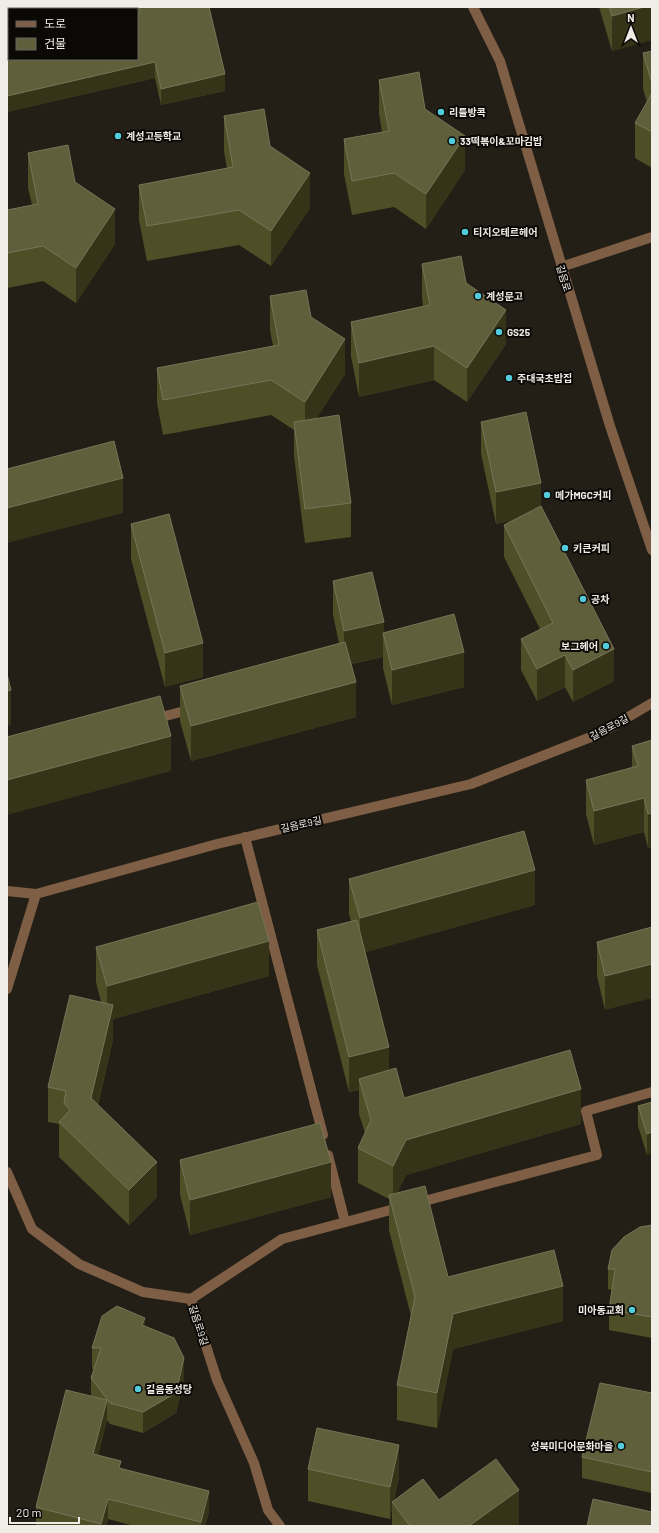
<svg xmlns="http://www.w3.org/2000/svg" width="659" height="1533" viewBox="0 0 659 1533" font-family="Barlow,'Noto Sans KR',sans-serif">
<rect width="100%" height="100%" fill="#231f16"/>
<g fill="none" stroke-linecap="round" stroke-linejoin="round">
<path stroke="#7e5f46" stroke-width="10" d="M561 267 652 237
M154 719 192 709
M245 837 323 1135
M7 891 36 894
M328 1155 345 1222
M191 1299 282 1239 597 1155 586 1111 652 1092"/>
<path stroke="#7e5f46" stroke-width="10" d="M7 989 36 894 217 844 471 784 601 733 652 703
M7 1172 32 1229 79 1264 143 1292 191 1299 217 1380 254 1463 268 1510 280 1526"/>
<path stroke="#7e5f46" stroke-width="10" d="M473 7 500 61 610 426 652 550"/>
</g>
<path fill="#4e4e27" d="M135 7H209L225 91 161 105 155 78 7 112V43L137 59V9H136Z
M599 7H651V40L612 51Z
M652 51V168L635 158V123L647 102 643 89V53Z
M379 80 425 109 465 170 426 229 394 207 352 215 344 174V139L382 132 379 114Z
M224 116 270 146 310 208 271 266 239 245 147 261 139 220V185L227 169 224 151Z
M28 153 75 182 115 244 76 303 43 281 7 288V210L32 205 28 188Z
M422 264 466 283 506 344 467 402 434 380 359 397 351 356V322L423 306 422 298Z
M270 296 311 317 345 374 316 419 351 503V537L305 543 294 456V430L271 415 163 435 157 403V368L273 346 270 331Z
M481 422 541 506 614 681 573 702 565 687 537 701 521 670V639L540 629 504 557V525L513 520 496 524 481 454Z
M131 524 203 677 165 687 131 559Z
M333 581 384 632 464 687 392 705 383 668V657L351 664 356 717 191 761 180 721V686L339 643 333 615Z
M652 740V847L648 848 644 832 594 845 586 814V780L632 767V746Z
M349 879 535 905 365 952 389 1070 404 1098 581 1124 406 1175 397 1193 448 1277 563 1321 453 1349 437 1428 397 1420V1385L411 1316 389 1230V1199L358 1183V1148L365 1133 359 1114V1090L349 1092 317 965V930L351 921 349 914Z
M652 927 605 1010 597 976V942Z
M96 947 269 976 113 1019V1040L98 1105 157 1197 129 1225 59 1157V1124L48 1122V1087L101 1002 96 982Z
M652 1102 647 1155 638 1126V1106Z
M180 1160 331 1197 190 1235 180 1195Z
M652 1225V1338L609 1330V1310L612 1290 608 1289V1269Z
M145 1326 184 1379 176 1413 143 1433 110 1424 107 1420 98 1455 121 1469 209 1512 205 1526H134L108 1519 106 1526H36V1507L91 1396V1378L94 1369H92V1348Z
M652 1393V1493L582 1478V1457Z
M308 1469 399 1477 394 1500H439L519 1524 516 1526H392V1508L390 1519 308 1501Z"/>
<path fill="#363418" d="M644 7H651V40L612 51V16Z
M155 62V78L7 112V96Z
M225 74V91L161 105V89Z
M465 136V170L426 229V194Z
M310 173V208L271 266V231Z
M115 209V244L76 303V268Z
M506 310V344L467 402V368Z
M345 339V374L305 437V402Z
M434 346V380L359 397V363Z
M123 478V513L7 543V508Z
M541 483V514L496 524V492Z
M384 622V636L383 633V657L344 665V631Z
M203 643V677L165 687V653Z
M614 649V681L573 702V670Z
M464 652V687L392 705V670Z
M565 655V687L537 701V669Z
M356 682V717L191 761V726Z
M11 690V725L7 726V691Z
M171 736V771L7 815V780Z
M644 798V832L594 845V811Z
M652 813V847L648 848V814Z
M535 870V905L360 954V918Z
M269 941V976L113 1019V1040L91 1133V1098L107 1021V986Z
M652 964V998L605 1010V976Z
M389 1047V1083L359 1079V1090L349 1092V1057Z
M581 1089V1124L406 1175 393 1201V1166L406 1140Z
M652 1132V1153L647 1155V1134Z
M157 1162V1197L129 1225V1190Z
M331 1162V1197L190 1235V1200Z
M563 1286V1321L453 1349 437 1428V1393L453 1314Z
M145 1318V1338L142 1325Z
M184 1358V1379L176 1413 143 1433V1412Z
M107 1400V1421L93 1475V1454Z
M399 1445V1477L393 1503 392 1502V1508L390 1519V1487Z
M519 1490V1524L516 1526H469Z
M209 1491V1512L205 1526H201V1522Z
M108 1499V1519L106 1526H101Z"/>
<path fill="#605f3c" stroke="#767557" d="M139 7H209L225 74 161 89 155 62 7 96V43H9V59H137V14L140 13Z
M609 7H644L612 16Z
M652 51V83L643 53Z
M419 72 425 109 465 136 426 194 394 173 352 181 344 139 389 131 379 80Z
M652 93V132L635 123Z
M264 109 270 146 310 173 271 231 239 210 147 226 139 185 233 167 224 116Z
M68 145 75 182 115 209 76 268 43 246 7 253V210L38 204 28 153Z
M461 256 466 283 506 310 467 368 434 346 359 363 351 322 430 305 422 264Z
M306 290 311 317 345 339 305 402 271 380 163 400 157 368 279 345 270 296Z
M526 412 541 483 496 492 481 422Z
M339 415 351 503 305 509 294 422Z
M114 441 123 478 7 508V469Z
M541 506 614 649 573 670 565 655 537 669 521 639 553 623 504 525Z
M169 514 203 643 165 653 131 524Z
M372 572 384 622 344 631 333 581Z
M454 614 464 652 392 670 383 633Z
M345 642 356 682 191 726 180 686Z
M7 674 11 690 7 691Z
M160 696 171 736 7 780V737Z
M652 740V813L648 814 644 798 594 811 586 780 638 766 632 746Z
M524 831 535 870 360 918 349 879Z
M258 902 269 941 107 986 96 947Z
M357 920 389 1047 349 1057 317 930Z
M652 927V964L605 976 597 942Z
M70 995 113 1005 91 1098 157 1162 129 1190 59 1122 70 1110 64 1103 66 1091 48 1087Z
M570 1050 581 1089 406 1140 393 1166 358 1148 371 1120 359 1079 396 1068 404 1098Z
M652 1102V1132L647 1134 638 1106Z
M320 1123 331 1162 190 1200 180 1160Z
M425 1186 448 1277 554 1250 563 1286 453 1314 437 1393 397 1385 415 1297 389 1195Z
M652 1225V1317L609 1310 615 1269H608L612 1250 624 1237 640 1227Z
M117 1306 145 1318 142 1325 174 1338 184 1358 176 1393 143 1412 110 1403 91 1378 101 1348H92L102 1316Z
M600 1383 652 1393V1472L582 1457Z
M66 1390 107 1400 93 1454 121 1461 119 1468 209 1491 201 1522 108 1499 101 1524 36 1507Z
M317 1428 399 1445 390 1487 308 1469Z
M496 1459 519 1490 469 1526H410L392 1502 423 1479 439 1500Z
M593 1499 652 1512V1526H587Z"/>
<g fill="#53cbdb" stroke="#0b0906" stroke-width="1.5">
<circle cx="441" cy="112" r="4"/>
<circle cx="118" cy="136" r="4"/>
<circle cx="452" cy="141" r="4"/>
<circle cx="465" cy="232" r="4"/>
<circle cx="478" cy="296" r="4"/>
<circle cx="499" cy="332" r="4"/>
<circle cx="509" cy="378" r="4"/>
<circle cx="547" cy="495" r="4"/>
<circle cx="565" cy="548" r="4"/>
<circle cx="583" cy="599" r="4"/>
<circle cx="606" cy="646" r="4"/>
<circle cx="632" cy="1310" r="4"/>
<circle cx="138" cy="1389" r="4"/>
<circle cx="621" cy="1446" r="4"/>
</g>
<g text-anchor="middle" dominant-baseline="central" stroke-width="4" stroke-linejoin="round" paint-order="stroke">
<g font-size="10" font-weight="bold" fill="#f0ede7" stroke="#0b0906" text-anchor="start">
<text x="449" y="112">리틀방콕</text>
<text x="126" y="136">계성고등학교</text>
<text x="460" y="141">33떡볶이&amp;꼬마김밥</text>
<text x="473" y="232">티지오테르헤어</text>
<text x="486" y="296">계성문고</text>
<text x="507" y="332">GS25</text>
<text x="517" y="378">주대국초밥집</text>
<text x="555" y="495">메가MGC커피</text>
<text x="573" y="548">키큰커피</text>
<text x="591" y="599">공차</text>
<text x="598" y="646" text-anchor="end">보그헤어</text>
<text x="624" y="1310" text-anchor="end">미아동교회</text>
<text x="146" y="1389">길음동성당</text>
<text x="613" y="1446" text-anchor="end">성북미디어문화마을</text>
</g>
<g font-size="10" fill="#f0ede7" stroke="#0b0906">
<text transform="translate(564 278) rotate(73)">길음로</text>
<text transform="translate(609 727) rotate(-28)">길음로9길</text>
<text transform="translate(301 824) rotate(-13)">길음로9길</text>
<text transform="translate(199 1325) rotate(72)">길음로9길</text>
</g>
</g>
<rect width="659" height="1533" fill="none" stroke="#f0ede7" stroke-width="16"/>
<rect x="8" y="8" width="130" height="52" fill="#0b0906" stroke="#676460"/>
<rect x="16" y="21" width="20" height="6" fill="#7e5f46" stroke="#676460"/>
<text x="44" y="28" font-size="12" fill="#f0ede7">도로</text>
<rect x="16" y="38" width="20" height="12" fill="#605f3c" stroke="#676460"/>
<text x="44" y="48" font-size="12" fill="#f0ede7">건물</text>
<g transform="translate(631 28)" stroke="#0b0906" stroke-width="3" paint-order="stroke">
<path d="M0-3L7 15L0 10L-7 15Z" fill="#f0ede7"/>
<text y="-6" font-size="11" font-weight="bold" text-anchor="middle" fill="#f0ede7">N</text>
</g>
<path d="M10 1517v6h69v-6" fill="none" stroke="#f0ede7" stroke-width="2"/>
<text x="16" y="1517" font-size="12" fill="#f0ede7" stroke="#0b0906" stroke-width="3" paint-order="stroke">20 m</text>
</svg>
